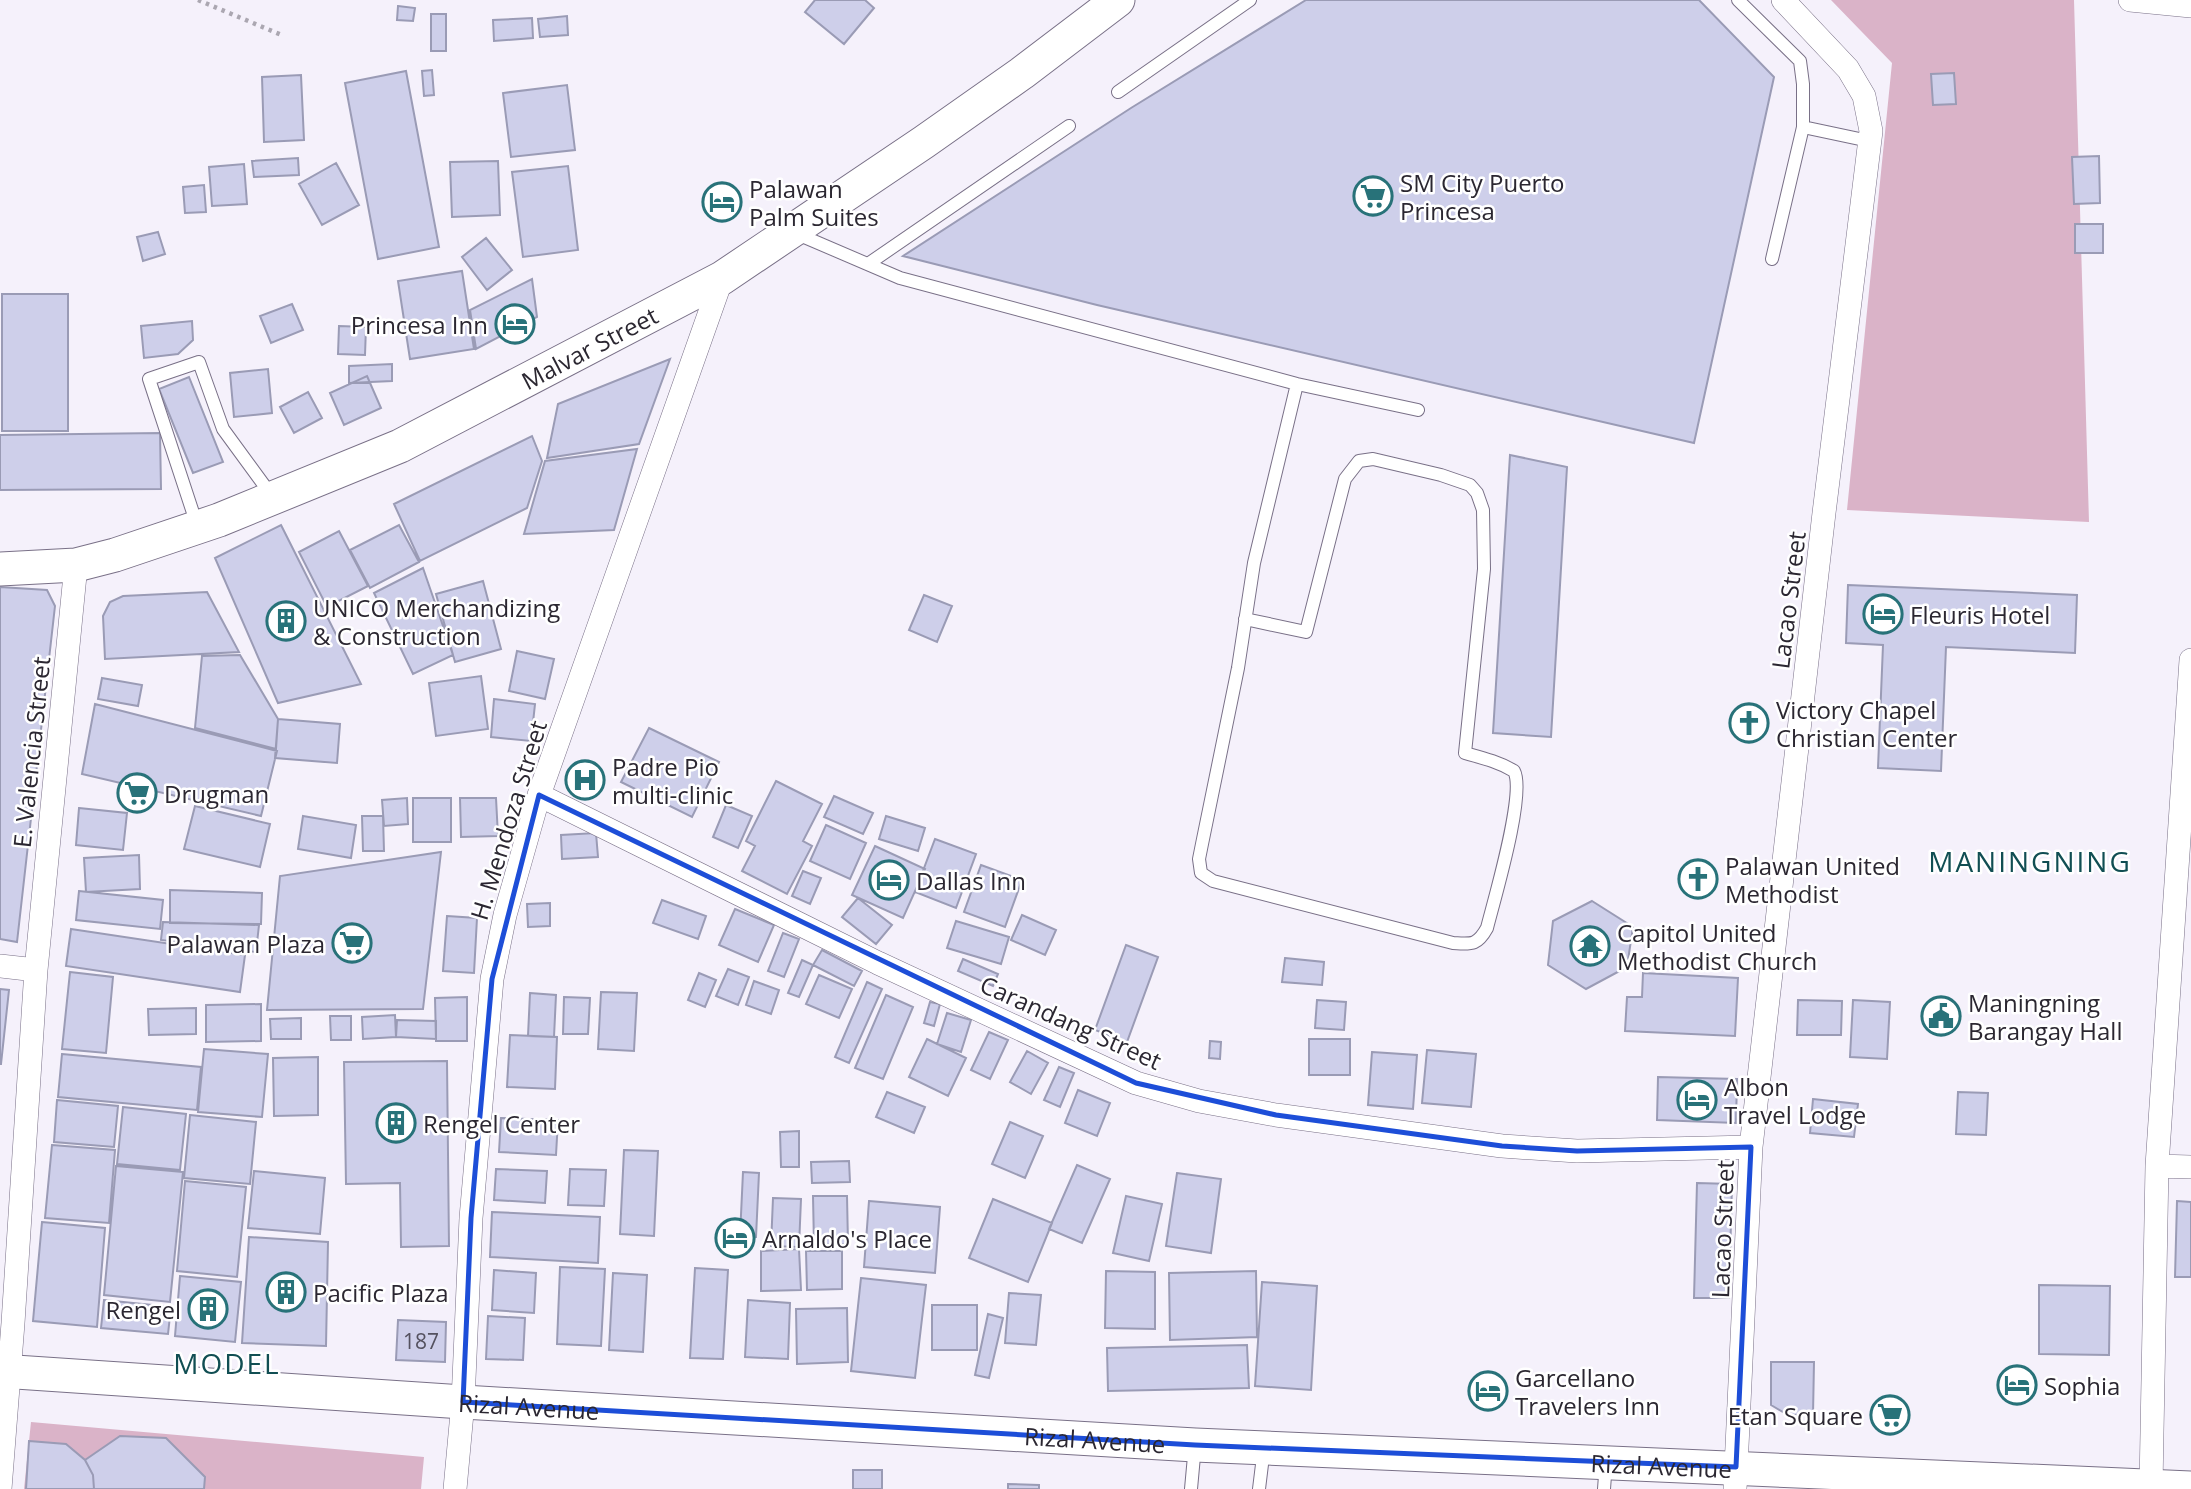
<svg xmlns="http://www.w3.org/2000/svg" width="2191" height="1489" viewBox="0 0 2191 1489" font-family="'Open Sans',sans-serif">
<rect width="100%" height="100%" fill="#f5f1fb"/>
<path fill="#dab3c8" d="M1831 0H2074L2089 522 1847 510 1892 63Z
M31 1422 424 1457 421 1489H24Z"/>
<path fill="#cecfea" stroke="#9a9bb5" stroke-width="2" d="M815 0H865L874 8 844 44 805 12Z
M1306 0H1699L1774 77 1694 443 1097 305 903 256 1131 108Z
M398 6 415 8 413 21 397 20Z
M431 14H446V51H431Z
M567 16 568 35 540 37 538 19Z
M532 18 533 38 494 41 493 20Z
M432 70 434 95 424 96 422 71Z
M406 71 439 247 378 259 345 83Z
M1954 73 1956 104 1933 105 1931 74Z
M301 75 304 140 264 142 262 77Z
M567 85 575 150 511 157 503 93Z
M2099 156 2100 203 2074 204 2072 157Z
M298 158 299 175 254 177 252 161Z
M498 161 500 215 452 217 450 162Z
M336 163 359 205 322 225 299 184Z
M244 164 247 204 212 206 209 167Z
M568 166 578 250 523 257 512 172Z
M204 185 206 212 185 213 183 187Z
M2075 224H2103V253H2075Z
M158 232 165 254 143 261 137 237Z
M486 238 512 270 487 290 462 257Z
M462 271 474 349 410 359 398 281Z
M532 279 537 317 476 349 470 310Z
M2 294H68V431H2Z
M292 304 303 330 271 343 260 316Z
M192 321 193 340 178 354 144 358 141 326Z
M339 326 366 327 365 355 338 354Z
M670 359 639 444 547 458 558 404Z
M392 364V381L349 383V366Z
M268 369 272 413 234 417 230 373Z
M367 376 381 408 344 425 330 393Z
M189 377 223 462 193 473 159 389Z
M308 392 322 418 294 433 280 407Z
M160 433 161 489 0 490V435Z
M532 436 542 461 527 508 420 561 394 504Z
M637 449 614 530 524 534 545 461Z
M1510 455 1567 467 1551 737 1493 733Z
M281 525 361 684 278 703 215 558Z
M399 525 419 562 370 588 350 550Z
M339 531 368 586 327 607 299 552Z
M423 568 453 655 413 674 374 593Z
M483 581 501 649 455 662 436 594Z
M1848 585 2077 595 2075 653 1946 647 1941 771 1878 768 1883 645 1846 643Z
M0 587 47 590 55 606 17 942 0 939Z
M207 592 239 652 105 659 103 616 110 602 123 596Z
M924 595 952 606 937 642 909 630Z
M517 651 554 659 545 699 509 691Z
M240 655 278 719 276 749 195 728 202 656Z
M481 676 488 729 436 736 429 683Z
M102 678 142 685 138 706 98 699Z
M494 699 535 704 531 741 491 737Z
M95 704 277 751 261 816 82 774Z
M278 719 340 724 337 763 275 758Z
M649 728 719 762 692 817 621 782Z
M776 781 822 804 803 841 812 846 787 894 742 871 755 846 746 841Z
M834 796 873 813 863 834 824 817Z
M407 798 408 824 384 826 382 800Z
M413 798H451V842H413Z
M460 798H496L498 836 461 837Z
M726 805 752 816 738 848 713 837Z
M195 806 270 824 260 867 184 849Z
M79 808 127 813 123 850 76 845Z
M303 816 356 825 351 858 298 849Z
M362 816H383L384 851H363Z
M886 816 925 828 918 851 879 839Z
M826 825 866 843 850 879 810 861Z
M596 833 598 857 562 859 561 835Z
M935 839 976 854 956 908 915 892Z
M875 846 925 869 903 918 852 895Z
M441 852 423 1009 267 1010 280 876Z
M139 855 140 889 86 892 84 858Z
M981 865 1022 880 1005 927 964 912Z
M803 871 821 878 810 904 792 896Z
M170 890 262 893 261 924 170 923Z
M79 891 163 900 160 929 76 920Z
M858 898 892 925 876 944 842 917Z
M662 900 706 916 698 939 653 923Z
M1592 901 1633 927 1627 967 1586 989 1548 965 1553 921Z
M550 903V926L528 927 527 904Z
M735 909 774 925 758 962 719 945Z
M1022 915 1056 930 1045 955 1011 940Z
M447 916 477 918 474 973 443 971Z
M956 921 1009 937 1001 964 947 948Z
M163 922 259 925 256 952 161 940Z
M71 929 245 955 240 992 66 966Z
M783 933 799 939 784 977 768 971Z
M1126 945 1158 957 1127 1042 1095 1030Z
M822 950 862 971 854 986 813 965Z
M1285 958 1324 962 1322 985 1282 982Z
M963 959 998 974 993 986 958 971Z
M802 960 813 965 799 997 788 993Z
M728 969 749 977 738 1005 716 996Z
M70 972 113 977 106 1053 62 1049Z
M699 973 716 980 705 1007 688 1000Z
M1643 973 1738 978 1735 1036 1625 1031 1627 997H1642Z
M819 975 852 989 839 1018 806 1004Z
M754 981 779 990 771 1014 746 1005Z
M867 982 882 989 849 1063 835 1057Z
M0 989 9 990 1 1064H0Z
M601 992 637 993 634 1051 598 1049Z
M530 993 556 995 554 1037 528 1036Z
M886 995 913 1007 883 1079 855 1068Z
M467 997V1041H436L435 998Z
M564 997 590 998 588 1034H563Z
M1317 1000 1346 1002 1344 1030 1315 1028Z
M1798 1000 1842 1001 1841 1035H1797Z
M1853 1000 1890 1002 1887 1059 1850 1057Z
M930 1002 940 1004 934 1026 924 1023Z
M261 1004V1041L206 1042V1005Z
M196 1008V1034L149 1035 148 1009Z
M947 1013 971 1020 961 1052 937 1044Z
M395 1015 396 1037 363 1039 362 1017Z
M330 1016H351V1040H331Z
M301 1018V1039H271L270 1019Z
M397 1020 436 1021V1039L396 1037Z
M989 1032 1008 1040 990 1079 971 1070Z
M510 1035 557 1037 555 1089 507 1087Z
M927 1039 966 1058 948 1096 909 1077Z
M1309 1039H1350V1075H1309Z
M1210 1041 1221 1042 1220 1059 1209 1058Z
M204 1049 268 1054 262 1117 198 1112Z
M1427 1050 1476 1054 1471 1107 1422 1103Z
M1027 1051 1048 1063 1031 1094 1010 1082Z
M1372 1052 1417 1055 1413 1109 1368 1105Z
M62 1054 201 1067 197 1110 58 1097Z
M318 1057V1115L274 1116 273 1058Z
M447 1061 449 1246 401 1247 400 1183 346 1184 344 1062Z
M1059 1067 1074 1073 1060 1107 1044 1100Z
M1658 1077 1737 1079 1736 1123 1657 1120Z
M1078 1090 1110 1103 1097 1136 1065 1123Z
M887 1092 925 1107 914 1133 876 1117Z
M1958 1092 1988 1093 1986 1135 1956 1134Z
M1813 1099 1858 1104 1854 1137 1810 1133Z
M57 1100 118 1106 114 1147 54 1142Z
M123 1107 186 1114 180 1170 117 1164Z
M190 1115 256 1122 250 1184 184 1178Z
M501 1118 558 1120 556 1155 499 1152Z
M1010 1122 1043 1136 1025 1178 992 1164Z
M799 1131V1167H781L780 1132Z
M52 1145 115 1150 109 1223 45 1218Z
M624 1150 658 1151 654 1236 620 1234Z
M849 1161 850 1182 812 1183 811 1162Z
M1077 1165 1110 1179 1082 1243 1049 1229Z
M116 1166 183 1172 170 1302 104 1295Z
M496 1169 547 1171 545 1203 494 1200Z
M570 1169 606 1170 604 1206 568 1205Z
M254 1171 325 1178 320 1234 248 1228Z
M743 1172 759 1173 756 1237 740 1236Z
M1177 1173 1221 1179 1211 1253 1166 1246Z
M185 1181 246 1187 237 1277 177 1271Z
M1697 1183 1732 1184 1729 1298H1694Z
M813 1196H847L848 1244 814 1245Z
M1126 1196 1162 1204 1149 1261 1113 1253Z
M773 1198 801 1199 799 1247 771 1246Z
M993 1199 1052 1223 1028 1282 969 1258Z
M869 1201 940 1207 935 1273 864 1267Z
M2177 1201 2191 1202V1277H2175Z
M492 1212 600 1217 598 1263 490 1257Z
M42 1222 105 1228 97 1327 33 1321Z
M249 1237 328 1242 326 1346 242 1343Z
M799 1249 801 1290 761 1291V1251Z
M806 1251H842V1289L807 1290Z
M560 1267 605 1269 601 1346 557 1344Z
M695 1268 728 1270 723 1359 690 1358Z
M494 1270 536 1273 534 1313 492 1310Z
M1106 1271 1155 1272V1329L1105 1328Z
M1256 1271 1257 1337 1170 1340 1169 1273Z
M613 1273 647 1275 643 1352 609 1350Z
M180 1276 241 1282 235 1342 175 1336Z
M861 1278 926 1285 915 1378 851 1371Z
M1262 1282 1317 1286 1311 1390 1255 1386Z
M2039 1285 2110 1286 2109 1355 2039 1354Z
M1009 1293 1041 1295 1036 1345 1005 1343Z
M104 1300 171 1307 168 1334 101 1328Z
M748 1300 790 1303 788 1359 745 1357Z
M932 1305H977V1350H932Z
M847 1308 848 1362 797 1364 796 1309Z
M988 1314 1003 1318 989 1378 975 1375Z
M488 1316 525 1318 523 1360 486 1359Z
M398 1320 446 1322 445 1362 396 1360Z
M1247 1345 1249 1388 1108 1391 1107 1348Z
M1771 1362H1814L1813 1415H1788L1771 1405Z
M120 1436 166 1438 205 1477 204 1489H94L93 1475 85 1460Z
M29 1441 66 1444 85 1460 93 1475 94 1489H26Z
M853 1470H882V1489H853Z
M1008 1484 1039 1485V1489H1008Z"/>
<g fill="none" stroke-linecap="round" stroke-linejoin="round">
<g stroke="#797087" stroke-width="14">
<path id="service" d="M1738 0 1800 61 1803 84V127L1772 259
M1118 92 1250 0
M1803 127 1869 141
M795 233 900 278 1297 384 1418 410
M868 264 1069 126
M198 528 149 379 199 362 223 429 272 496
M1245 619 1306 632 1345 479 1359 461 1373 459 1441 475 1470 485 1477 493 1483 510 1484 569 1465 753C1483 758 1499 762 1514 771 1526 793 1494 900 1487 928 1477 946 1471 944 1453 943L1213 881 1201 873 1199 859 1202 844 1238 668 1254 563 1297 384
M1191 1489 1195 1445
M1259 1489 1264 1448
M1604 1489 1606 1462"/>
</g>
<g stroke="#797087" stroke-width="24">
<path id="minor" d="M2130 0 2191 6
M539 795 878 963 1136 1083 1199 1101 1276 1115 1502 1146 1577 1151 1751 1147
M0 966 36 970
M2157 1166 2191 1167
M2151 1486 2157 1166 2191 660
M0 1489 13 1323 36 970 76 565
M455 1489 463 1402 471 1218 492 979 505 915 539 795 722 278
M1735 1489 1751 1147 1824 513 1871 131 1864 96 1848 69 1783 0"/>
</g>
<g stroke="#797087" stroke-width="35">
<g id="secondary">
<path id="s1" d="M0 569 76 565 115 555 219 520 400 446 722 278 924 142 1022 73 1118 0"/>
<path id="s2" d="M0 1371 463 1402 1195 1445 2191 1488"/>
</g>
</g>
<path stroke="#aba7b1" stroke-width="4.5" stroke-dasharray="3.5 5" stroke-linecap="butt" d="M198 0 284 36"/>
<use href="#service" stroke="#fff" stroke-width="12"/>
<use href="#minor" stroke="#fff" stroke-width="23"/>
<use href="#secondary" stroke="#fff" stroke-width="33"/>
</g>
<path fill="none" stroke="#1d4ed8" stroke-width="5" stroke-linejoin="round" d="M539 795 1136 1083 1276 1115 1502 1146 1577 1151 1751 1147 1736 1467 1195 1445 463 1402 471 1218 492 979Z"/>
<defs>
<g id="supermarket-ring" transform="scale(2.0125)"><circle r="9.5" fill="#fff" stroke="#287279" stroke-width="1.5"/><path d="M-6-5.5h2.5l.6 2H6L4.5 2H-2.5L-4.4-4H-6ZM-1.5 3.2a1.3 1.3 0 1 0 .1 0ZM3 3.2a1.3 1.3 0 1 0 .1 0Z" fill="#287279"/></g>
<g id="hotel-ring" transform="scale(2.0125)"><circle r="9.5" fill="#fff" stroke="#287279" stroke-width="1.5"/><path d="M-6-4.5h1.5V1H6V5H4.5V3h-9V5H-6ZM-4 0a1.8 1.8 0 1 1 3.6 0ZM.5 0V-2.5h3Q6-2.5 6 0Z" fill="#287279"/></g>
<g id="building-ring" transform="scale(2.0125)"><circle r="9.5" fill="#fff" stroke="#287279" stroke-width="1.5"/><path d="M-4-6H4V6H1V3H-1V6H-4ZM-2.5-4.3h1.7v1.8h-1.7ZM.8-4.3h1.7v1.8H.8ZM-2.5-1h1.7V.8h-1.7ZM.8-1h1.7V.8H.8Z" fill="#287279"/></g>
<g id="church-ring" transform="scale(2.0125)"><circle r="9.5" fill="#fff" stroke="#287279" stroke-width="1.5"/><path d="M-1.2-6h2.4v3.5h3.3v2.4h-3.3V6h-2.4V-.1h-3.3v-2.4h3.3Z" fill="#287279"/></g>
<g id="hospital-ring" transform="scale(2.0125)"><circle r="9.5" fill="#fff" stroke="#287279" stroke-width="1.5"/><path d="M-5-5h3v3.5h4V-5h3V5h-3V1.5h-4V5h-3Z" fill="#287279"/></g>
<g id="temple-ring" transform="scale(2.0125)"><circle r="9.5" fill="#fff" stroke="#287279" stroke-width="1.5"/><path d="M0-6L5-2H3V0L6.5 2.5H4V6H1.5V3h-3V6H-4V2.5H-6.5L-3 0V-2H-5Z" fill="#287279"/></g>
<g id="civic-ring" transform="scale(2.0125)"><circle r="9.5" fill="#fff" stroke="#287279" stroke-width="1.5"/><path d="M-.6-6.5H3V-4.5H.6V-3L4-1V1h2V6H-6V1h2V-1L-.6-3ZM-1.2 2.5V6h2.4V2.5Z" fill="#287279"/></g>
</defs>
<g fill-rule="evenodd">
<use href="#supermarket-ring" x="1373" y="196"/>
<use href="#hotel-ring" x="722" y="202"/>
<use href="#hotel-ring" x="515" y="324"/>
<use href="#hotel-ring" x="1883" y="614"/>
<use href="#building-ring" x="286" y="621"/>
<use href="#church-ring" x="1749" y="723"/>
<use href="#hospital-ring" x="585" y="780"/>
<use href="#supermarket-ring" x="137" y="793"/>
<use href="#church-ring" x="1698" y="879"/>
<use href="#hotel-ring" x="889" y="880"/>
<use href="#supermarket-ring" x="352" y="943"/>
<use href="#temple-ring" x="1590" y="946"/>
<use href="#civic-ring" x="1941" y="1016"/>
<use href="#hotel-ring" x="1697" y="1100"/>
<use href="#building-ring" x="396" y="1123"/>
<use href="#hotel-ring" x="735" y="1238"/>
<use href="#building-ring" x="286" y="1292"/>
<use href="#building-ring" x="208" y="1309"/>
<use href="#hotel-ring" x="2017" y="1385"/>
<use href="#hotel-ring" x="1488" y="1391"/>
<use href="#supermarket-ring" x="1890" y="1415"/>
</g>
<g text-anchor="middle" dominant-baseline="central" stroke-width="5" stroke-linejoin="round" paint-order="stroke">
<g font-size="21" fill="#54515f">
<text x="421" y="1341">187</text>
</g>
<g font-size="24" fill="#2b2731" stroke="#fff" text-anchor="start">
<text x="1400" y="182">SM City Puerto<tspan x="1400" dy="28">Princesa</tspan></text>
<text x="749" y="188">Palawan<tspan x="749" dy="28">Palm Suites</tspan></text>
<text x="488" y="324" text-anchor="end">Princesa Inn</text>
<text x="313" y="607">UNICO Merchandizing<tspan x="313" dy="28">&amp; Construction</tspan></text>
<text x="1910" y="614">Fleuris Hotel</text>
<text x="1776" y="709">Victory Chapel<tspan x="1776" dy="28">Christian Center</tspan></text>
<text x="612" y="766">Padre Pio<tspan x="612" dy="28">multi-clinic</tspan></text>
<text x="164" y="793">Drugman</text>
<text x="1725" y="865">Palawan United<tspan x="1725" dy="28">Methodist</tspan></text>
<text x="916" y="880">Dallas Inn</text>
<text x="1617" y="932">Capitol United<tspan x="1617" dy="28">Methodist Church</tspan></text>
<text x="325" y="943" text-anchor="end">Palawan Plaza</text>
<text x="1968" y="1002">Maningning<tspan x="1968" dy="28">Barangay Hall</tspan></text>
<text x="1724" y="1086">Albon<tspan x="1724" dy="28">Travel Lodge</tspan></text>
<text x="423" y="1123">Rengel Center</text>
<text x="762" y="1238">Arnaldo's Place</text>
<text x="313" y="1292">Pacific Plaza</text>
<text x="181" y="1309" text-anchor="end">Rengel</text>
<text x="1515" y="1377">Garcellano<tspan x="1515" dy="28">Travelers Inn</tspan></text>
<text x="2044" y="1385">Sophia</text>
<text x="1863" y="1415" text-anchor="end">Etan Square</text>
</g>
<g font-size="24" fill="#2b2731" stroke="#fff">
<text stroke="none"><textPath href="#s1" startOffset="635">Malvar Street</textPath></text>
<text transform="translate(1788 600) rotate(-83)">Lacao Street</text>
<text transform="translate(31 752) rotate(-84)">E. Valencia Street</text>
<text transform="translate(508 820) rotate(-73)">H. Mendoza Street</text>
<text transform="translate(1071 1022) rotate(24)">Carandang Street</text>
<text transform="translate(1722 1229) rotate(-88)">Lacao Street</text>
<text stroke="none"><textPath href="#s2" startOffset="530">Rizal Avenue</textPath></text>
<text stroke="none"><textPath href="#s2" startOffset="1097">Rizal Avenue</textPath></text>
<text stroke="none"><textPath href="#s2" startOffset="1664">Rizal Avenue</textPath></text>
</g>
<g font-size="28" letter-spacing="2" fill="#114e53" stroke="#fff">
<text x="2030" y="861">MANINGNING</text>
<text x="227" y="1363">MODEL</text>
</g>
</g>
</svg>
